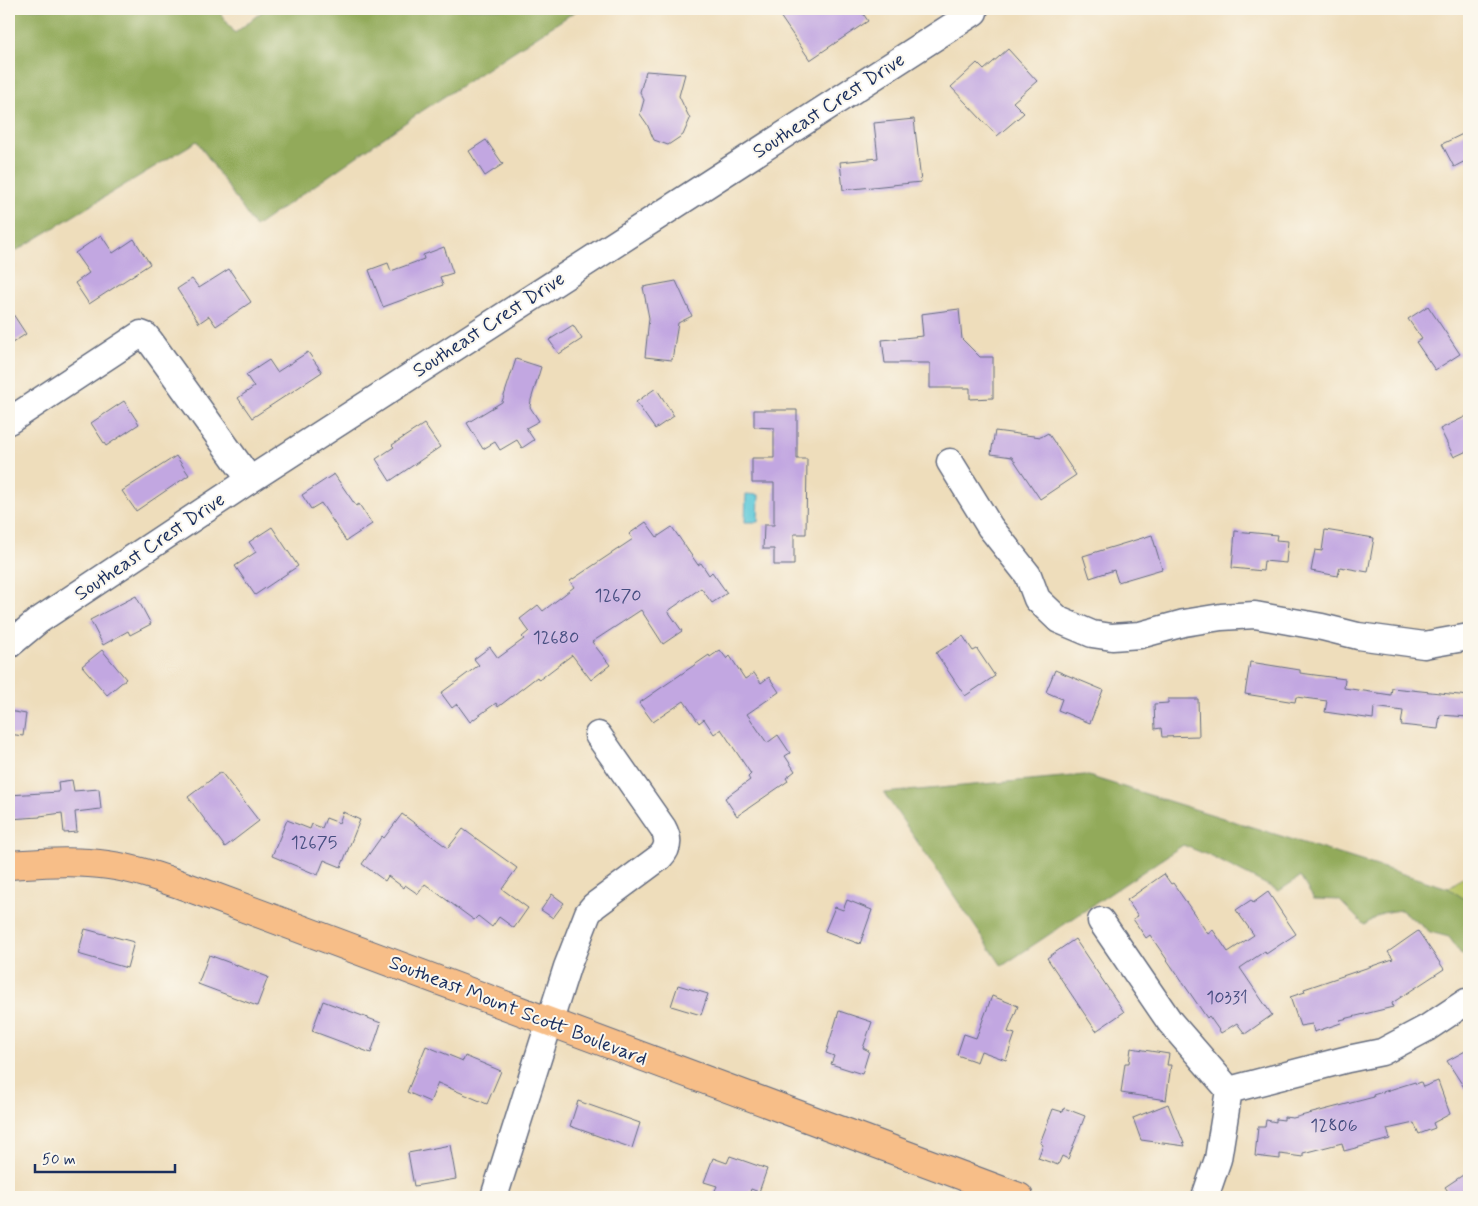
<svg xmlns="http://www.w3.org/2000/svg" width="1478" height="1206" viewBox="0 0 1478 1206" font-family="Mynerve,sans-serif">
<rect width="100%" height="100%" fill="#fbf7ec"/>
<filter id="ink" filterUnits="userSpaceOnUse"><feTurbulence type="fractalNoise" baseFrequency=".02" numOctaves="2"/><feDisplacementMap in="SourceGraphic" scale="10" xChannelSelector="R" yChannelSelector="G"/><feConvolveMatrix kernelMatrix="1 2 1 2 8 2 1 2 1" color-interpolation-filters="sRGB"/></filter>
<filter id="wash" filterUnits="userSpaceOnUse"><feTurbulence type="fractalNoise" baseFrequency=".0096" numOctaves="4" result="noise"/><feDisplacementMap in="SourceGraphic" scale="20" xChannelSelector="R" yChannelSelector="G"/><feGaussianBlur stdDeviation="1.12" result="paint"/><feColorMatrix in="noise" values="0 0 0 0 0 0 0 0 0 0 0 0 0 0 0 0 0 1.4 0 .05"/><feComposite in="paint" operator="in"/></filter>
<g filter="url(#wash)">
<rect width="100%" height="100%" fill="#edb"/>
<path fill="#b8c465" stroke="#6a7a62" d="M1469 873V902L1448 888Z"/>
<path fill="#92aa5a" stroke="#566c5c" d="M9 9H217L235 33 265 9H579L422 111 255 227 197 141 9 255Z
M1085 775 1448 888 1469 902V960L1461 954 1449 937 1430 932 1401 910 1382 913 1364 925 1339 900 1314 899 1300 877 1279 891 1210 856 1183 845 1002 966 884 793Z"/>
<path fill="#5ec9d8" stroke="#3c7c9b" d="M746 494 759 495 758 522H745Z"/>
<g id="blocks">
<path fill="#c2a7e1" d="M791 9H860L868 21 810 60 780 16Z
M1008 49 1037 81 1013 102 1024 113 997 136 951 87 977 63 984 70Z
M646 71 685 74 679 96 690 119 683 135 668 145 654 140 647 124 640 114 644 100 640 92Z
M914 119 921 182 843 190 840 162 878 158 874 123Z
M1469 131V159L1454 167 1442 144Z
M486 140 503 164 485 176 469 151Z
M101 235 113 253 134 239 150 264 89 304 75 283 89 273 75 253Z
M444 247 453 273 440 277 443 285 383 307 369 270 388 263 391 271 424 259 423 255Z
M229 269 251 302 216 326 209 316 199 323 177 289 192 279 199 288Z
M676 281 692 316 678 323 672 360 645 357 649 318 643 287Z
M1428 306 1460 354 1435 370 1416 342 1422 339 1408 319Z
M9 308 26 334 9 345Z
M959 309 962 339 980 357H993V398L970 399V388H930V363H885L882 340 923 336 921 314Z
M573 325 582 339 559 354 549 340Z
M308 352 322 372 252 418 238 398 254 387 246 375 269 360 277 372Z
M516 359 541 367 531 400 530 407 539 421 526 428 534 440 522 448 517 440 500 450 495 442 483 449 467 423 502 402Z
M656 388 674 416 655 429 636 402Z
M124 401 139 424 106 446 91 423Z
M754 410H797V459H807L806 534H794V565H774V549H763L764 525H774V483H752V458H774V428L754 427Z
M1469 415V450L1454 457 1440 429Z
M424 424 440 447 390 481 376 459 394 447 392 445Z
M995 431 1041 437 1048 433 1076 475 1040 499 1012 457 991 454Z
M176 456 189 475 136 511 122 491Z
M334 474 356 506 359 504 372 524 346 541 321 503 311 509 302 495Z
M646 522 657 537 672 527 698 565 701 563 709 575 712 572 727 593 712 603 701 588 668 611 682 631 663 644 641 610 592 642 610 665 591 680 572 655 539 680 537 677 498 707 496 703 470 722 457 704 452 708 441 693 479 665 474 659 490 647 498 658 524 639 522 637 529 631 520 619 538 605 543 611 574 587 570 581 633 539 629 534Z
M272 527 298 566 255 595 235 566 256 552 249 542Z
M1325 530 1374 538 1368 572 1340 567 1338 576 1311 571 1315 550 1322 551Z
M1235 531 1277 535 1276 540 1288 541 1286 563 1264 561 1263 571 1232 568Z
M1152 535 1162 569 1118 582 1114 570 1090 578 1083 556Z
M136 596 151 624 130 635 128 631 103 645 90 620Z
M963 636 973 651 977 649 995 676 965 696 936 653Z
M102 650 126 679 107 695 82 666Z
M720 650 727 659 730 656 745 679 754 673 761 683 769 677 779 692 747 714 767 743 778 735 790 753 785 756 795 771 786 778 788 781 737 816 725 798 750 780 748 777 751 774 721 729 714 734 704 719 699 723 684 701 653 722 639 703 709 655 710 657Z
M1250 662 1300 670V673L1345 679 1344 688 1391 695 1392 688 1469 696V717L1440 715 1438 729 1401 725 1403 711 1374 707 1373 719 1325 712 1327 701 1296 697 1295 702 1245 694Z
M1055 670 1103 690 1090 723 1058 710 1062 699 1046 692Z
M1168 699H1198L1199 736 1162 737 1161 728 1155 729 1154 704 1168 703Z
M9 711 26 714 23 736 9 734Z
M221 772 259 821 225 847 188 797Z
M72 780 74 791 99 789 101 809 75 812 77 832 64 833 62 813 40 816V817L9 819V795L59 792 58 782Z
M343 812 360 820 341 867 324 860 318 875 272 856 287 820 310 829 312 824 322 828 326 818 339 823Z
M402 814 448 848 463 829 517 868 502 889 528 908 514 928 499 917 492 927 478 916 474 920 425 884 418 894 405 885 404 888 388 876 385 881 362 864 382 836 384 838Z
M1164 874 1171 884 1173 883 1208 934 1213 930 1228 952 1254 935 1236 910 1251 900 1253 903 1268 892 1296 934 1266 954 1265 951 1240 968 1272 1015 1245 1034 1237 1023 1221 1033 1209 1016 1207 1018 1150 935 1146 938 1133 919 1138 916 1127 900Z
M552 894 564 903 553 918 541 910Z
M847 900 872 910 860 944 825 931 835 907 843 910Z
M85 929 134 942 127 968 78 954Z
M1418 931 1444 969 1392 1003 1393 1007 1340 1020 1341 1023 1314 1032 1312 1024 1300 1026 1290 997 1305 992 1304 989 1393 959 1388 952Z
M1075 939 1124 1012 1096 1031 1047 958Z
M209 955 268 977 257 1006 198 984Z
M678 985 708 994 701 1015 671 1006Z
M992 996 1018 1006 1008 1032 1015 1034 1006 1060 981 1051 977 1062 957 1055 964 1034 976 1038Z
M323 1001 381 1023 371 1053 312 1031Z
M839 1011 872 1022 863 1048 869 1051 862 1074 831 1064 834 1056 826 1053Z
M426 1046 463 1061 465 1056 501 1071 487 1104 438 1083 430 1102 407 1092Z
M1131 1048 1169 1054 1167 1065H1171L1166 1100 1121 1093 1125 1063H1129Z
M1469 1049V1095L1447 1061Z
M1438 1081 1450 1114 1433 1123 1435 1128 1419 1134 1414 1123 1387 1129 1390 1139 1344 1151 1342 1143 1303 1153V1157L1280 1154V1159L1255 1156 1258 1127H1265L1266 1120 1276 1122V1119L1284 1120V1117L1293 1118 1374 1097 1373 1095 1415 1082 1416 1084 1421 1082 1423 1087Z
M578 1101 640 1123 632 1148 570 1126Z
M1168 1104 1185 1146 1141 1140 1133 1118Z
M1064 1108 1085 1116 1068 1159 1062 1156 1058 1165 1038 1158 1043 1145 1040 1143 1053 1109 1063 1112Z
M450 1145 456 1179 414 1186 408 1153Z
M730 1156 767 1169 759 1192 751 1189 748 1197H712L717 1186 704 1182 713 1158 727 1163Z
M1469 1171V1197H1452L1445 1187Z"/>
</g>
</g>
<g filter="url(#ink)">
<use href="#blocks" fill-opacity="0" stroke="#656c7f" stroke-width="1"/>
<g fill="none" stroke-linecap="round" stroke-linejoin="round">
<g stroke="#656c7f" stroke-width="29">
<path id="minor" d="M9 421 141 334 146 336 150 341 250 480
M950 462 990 527 1028 575 1037 599 1059 620 1092 634 1112 637 1140 635 1184 623 1221 617 1255 615 1322 627 1358 636 1424 645 1469 637
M9 645 38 621 250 480 974 12
M1101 921 1170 1022 1229 1090
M494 1197 567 967 588 913 594 906 660 857C669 848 669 839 663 828L598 735
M1205 1197 1218 1159 1229 1090 1348 1059 1382 1052 1427 1028 1466 1002"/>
</g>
<g stroke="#656c7f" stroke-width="30">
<path id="major" d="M9 865C42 863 75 860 108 865 145 870 181 885 215 897L1019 1197"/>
</g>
<use href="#minor" stroke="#fff" stroke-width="26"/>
<use href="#major" stroke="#f7be88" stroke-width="28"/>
</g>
</g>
<g text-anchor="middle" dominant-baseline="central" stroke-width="4" stroke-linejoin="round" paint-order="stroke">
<g font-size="18" fill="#454d7f">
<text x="618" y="596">12670</text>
<text x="556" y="638">12680</text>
<text x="314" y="843">12675</text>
<text x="1227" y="998">10331</text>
<text x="1334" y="1126">12806</text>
</g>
<g font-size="20" fill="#1b2f5e" stroke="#fbf7ec">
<text transform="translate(829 106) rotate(-33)">Southeast Crest Drive</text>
<text transform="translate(489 325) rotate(-33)">Southeast Crest Drive</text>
<text transform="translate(150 547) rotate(-34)">Southeast Crest Drive</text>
<text transform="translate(518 1011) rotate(21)">Southeast Mount Scott Boulevard</text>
</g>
</g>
<rect width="1478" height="1206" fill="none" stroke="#fbf7ec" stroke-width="30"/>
<path d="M35 1164v8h140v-8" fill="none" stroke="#1b2f5e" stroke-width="2.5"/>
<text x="42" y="1164" font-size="15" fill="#1b2f5e" stroke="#fbf7ec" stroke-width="4" paint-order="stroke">50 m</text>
</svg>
